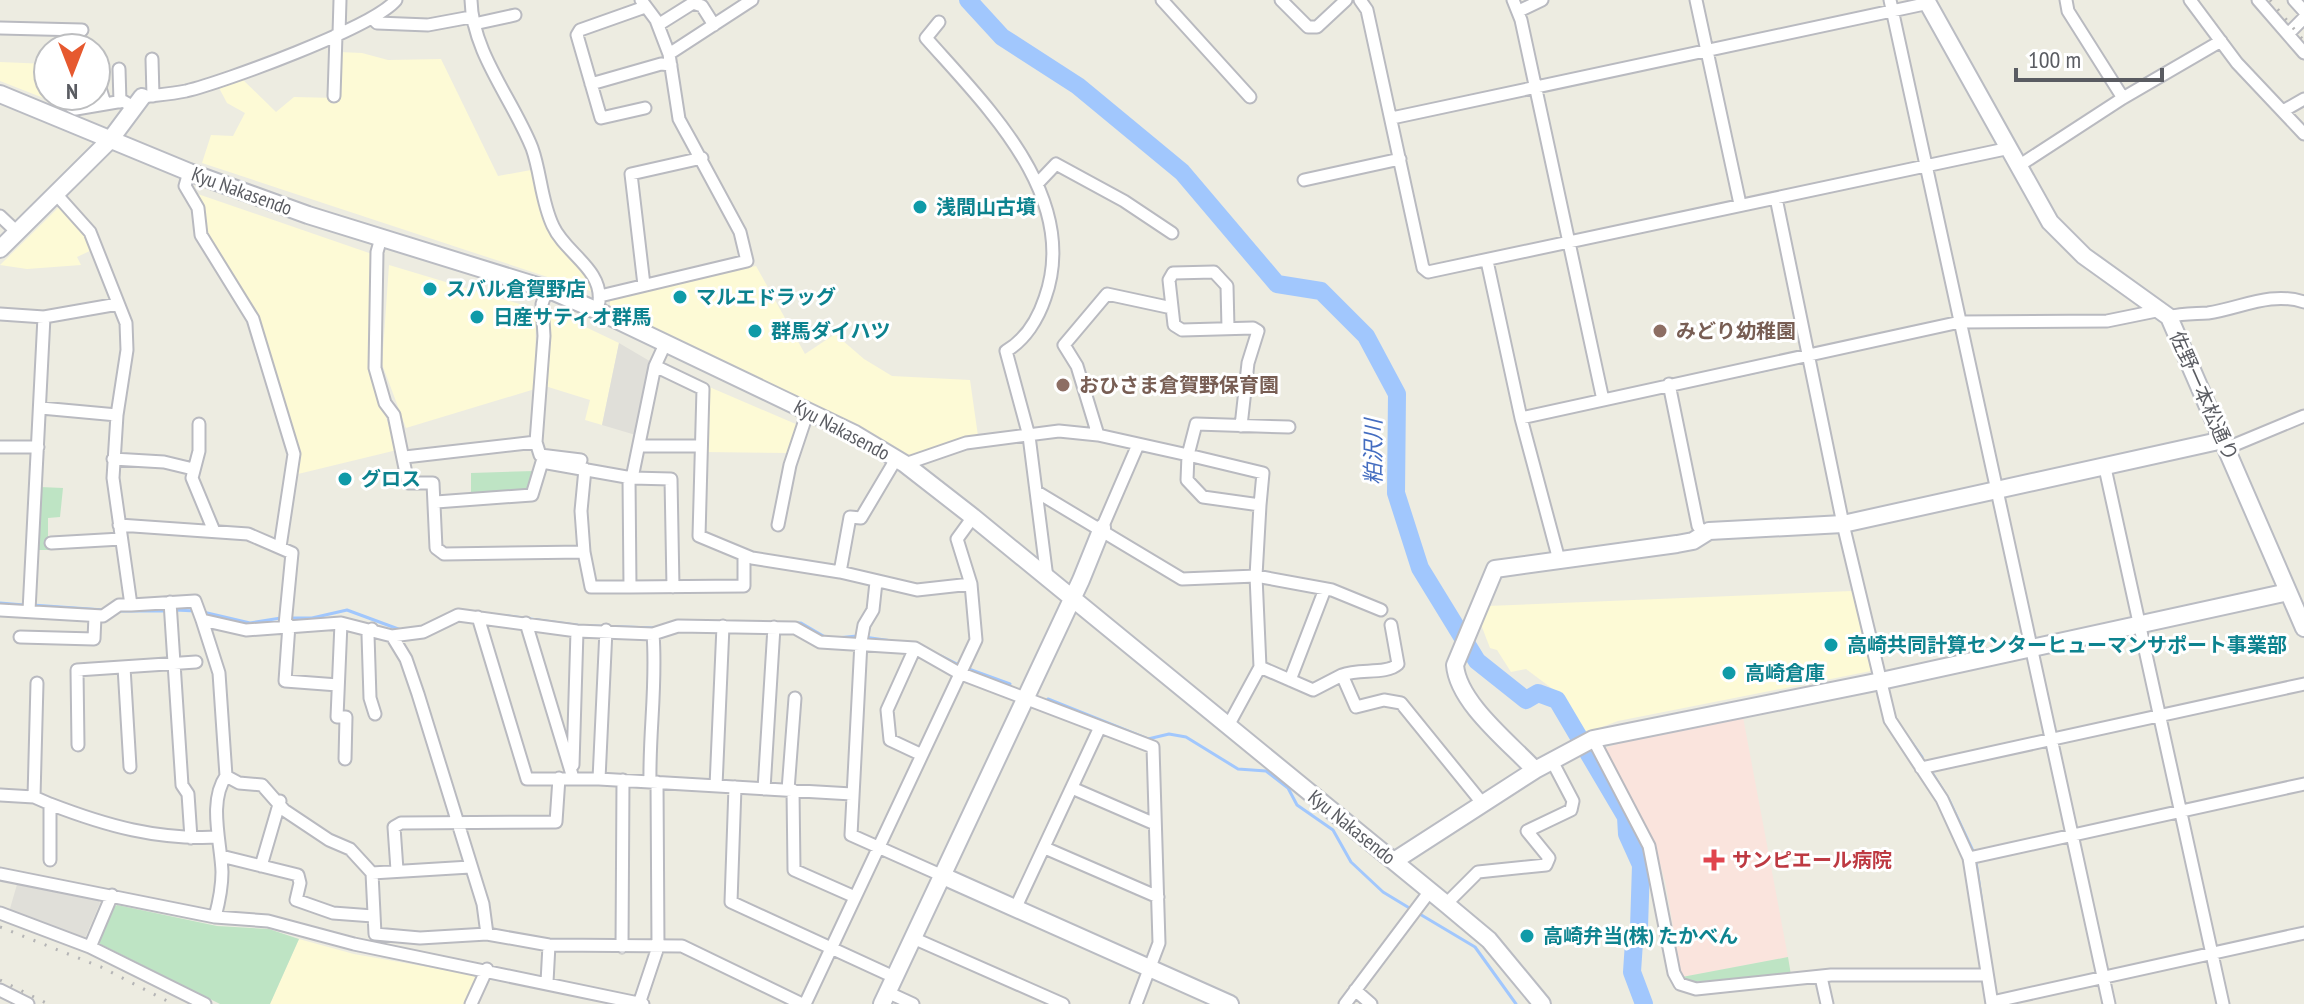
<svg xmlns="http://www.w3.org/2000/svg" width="2304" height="1004" viewBox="0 0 2304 1004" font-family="'PT Sans Narrow','Noto Sans JP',sans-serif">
<rect width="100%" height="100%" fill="#edece1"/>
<path fill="#fdfad6" d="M339 52 362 53 388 60 441 59 498 176 531 170 546 226 586 275 593 292 202 163 211 135 233 136 245 113 227 103 218 86 240 77 276 112 294 97 336 98Z
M0 62 48 64 46 99 0 81Z
M192 192 372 254 370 369 397 450 298 474V455L256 315 207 233Z
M62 204 81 223 94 249 77 257 81 265 27 269 0 265Z
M389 265 536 309 535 389 406 428 382 364Z
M756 266 805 354 835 334 864 359 892 376 970 380 978 436 905 458 610 309V299Z
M548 309 619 343 602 425 585 420 590 400 545 386Z
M707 386 798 425 789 453 704 452Z
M1852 591 1871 671 1618 721 1583 734 1562 696 1526 669 1511 672 1497 650 1490 648 1480 622 1487 606Z
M299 939 354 954 473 975 477 980 466 1004H270Z"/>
<path fill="#e0dfd9" d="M619 343 653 363 639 436 602 425Z
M18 881 97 898 100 903 85 938 80 940 9 912Z"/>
<path fill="#fae4dd" d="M1743 717 1788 957 1682 977 1665 881 1653 839 1603 749 1625 741Z"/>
<path fill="#bee4c4" d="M534 471 530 490 471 496V473Z
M40 487 63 488 60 517 48 518V550H37Z
M117 905 217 926 269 929 299 939 270 1004H220L100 944 98 939 111 909Z
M1788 957 1791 975 1693 982 1682 977Z"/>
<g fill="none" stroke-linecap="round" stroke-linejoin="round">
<path stroke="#a1c7fd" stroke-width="3" d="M1739 376 1802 362
M0 603 24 605
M32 605 104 610
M175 610 196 611
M120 611H168
M203 612 250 623 281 618
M508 616 583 626
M289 618H312L347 610 401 630
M793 623H801L825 637
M591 626 655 628
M864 637 892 641
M837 638 857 636
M941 656 959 665
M966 668 1010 684
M1048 699 1148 739 1169 734 1186 737 1238 769 1266 771 1288 788 1297 805 1333 830 1351 862 1383 892 1411 909
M1903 730 1922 757
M1931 771 1948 798 1973 851
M1976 862 1982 904
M1418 913 1475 947 1516 1004"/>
<path stroke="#a1c7fd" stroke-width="18" d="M968 0 1002 37 1078 86 1182 172 1277 284 1321 291 1366 336 1397 394 1396 493 1420 568 1477 661 1526 700 1538 693 1557 700 1626 817 1627 834 1641 865 1639 928 1634 942 1632 972 1644 1004"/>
<g stroke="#b9bac0" stroke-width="15">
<path id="street" d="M471 0C472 52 513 100 532 148 541 173 541 201 553 226 565 253 603 269 599 302
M1162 0 1250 97
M1281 0 1308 27H1317L1346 0
M1360 0 1367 10 1423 268 1428 272 2010 148
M1513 0 1521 20 1603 400
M1696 0 1740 204
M1890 0 2109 1004
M2066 0 2068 11 2123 98
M2190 0 2237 63 2304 134
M2258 0 2304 53
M2294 0 2304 11
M1519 11 1542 0
M373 19 377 23 428 25 471 17
M939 22 926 38C987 107 1081 197 1045 298 1038 319 1025 340 1006 351L1029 436 1047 578
M474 24 515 15
M658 25 693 3 702 6 714 25
M0 28 82 30
M339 34 340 0
M2288 34 2304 18
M669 54 752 0
M152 59 153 96
M119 69 120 102
M96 75 105 104
M591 84 661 64 671 65
M67 96 70 106 76 109 123 101 135 108
M334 96 336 35
M142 97C157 95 171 94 186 91 224 82 374 27 396 0
M645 108 601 118 577 35 580 30 645 7
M2283 111 2304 99
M1392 118 1929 3
M2020 165 2123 98 2221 41
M189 172 185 186 198 208 201 235 253 319 294 454 280 547
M1304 180 1400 159
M1037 184 1056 164 1124 201 1172 233
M56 194 90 232 126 323 127 350 117 415 113 478 131 605 195 601 202 620 246 630 341 623 392 636 423 632 458 615 577 631 653 634 678 626 795 628 820 642 915 648 959 673 1153 747 1159 943 1136 1004
M1776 198 1843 524 1890 720 1942 799 1969 858 1992 1004
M0 216 17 232
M381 238 377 252 375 368 385 403 394 415 408 483H433L436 548 444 554 584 552 581 511 585 469
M1487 261 1521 418 1559 560
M644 285 631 174 702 158
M600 296 747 261 740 232 679 119 669 54 656 20 641 0
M0 314 44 317 118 304
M2169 317C2182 313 2195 314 2208 313 2241 308 2271 291 2304 302
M1228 328 1227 286 1214 272 1173 273 1169 280 1174 325 1182 330 1253 328 1258 331 1248 363 1241 426
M655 366 703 389 699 536 752 558 840 572 917 590 971 584
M1669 384 1698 526 1704 533
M41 408 117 415
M1521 418 1960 322 2107 321 2161 310
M199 424V451L192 478 214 531
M1098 435 1077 366 1064 345 1107 294 1172 308
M536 442 540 455 581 460
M639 446H701
M0 447H38
M2227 448 2304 416
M405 457 536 442 544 336 542 304 547 289
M113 459 164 462 193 469
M905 464 966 443 1059 431 1098 435 1188 455 1187 480 1203 497 1260 505 1256 576 1260 667 1228 726
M2105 468 2223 1004
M632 478 671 479 673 587
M1037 492 1182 579 1256 576 1332 590 1381 610
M436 502 532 495 542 462 632 478 655 366 666 342
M1260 505 1263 473 1188 455 1196 424 1289 427
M119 525 248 534 292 553 285 625
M778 525 790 465 808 411
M1102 528 1137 447
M51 543 121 539
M584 552 591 587H630L629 478
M840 572 850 517 861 518 896 459
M876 582 873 610 864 625 861 642 851 835 943 876
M630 587 744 586V556
M170 602 182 785 188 794 191 838
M0 610 103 616 119 605H131
M29 611 44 317
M478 617 527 779H599L852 794
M202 620 219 673 226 776 239 783 262 785 284 810 329 840 350 849 372 873 375 934 420 938 487 934 549 945 682 946 802 1004
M341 623 337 717H346L345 759
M526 623 573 778
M289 625 285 681 338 685
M372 629 368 635 370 698 375 714
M392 636 406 659 418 694 483 904 487 934
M20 637 94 639 95 616
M915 648 887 710 890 740 922 755
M124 667 130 767
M1260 667 1313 690 1342 675 1356 707 1384 700 1401 703 1483 804
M1342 675C1359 668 1386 675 1398 664L1391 625
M1290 680 1325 589
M1593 739 1649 846 1674 973 1680 984 1696 989 1831 975H1986
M78 745 77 670 196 662
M573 765 577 631
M1921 768 2304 684
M599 779 606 630
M650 782C649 732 657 684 653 634
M716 786 723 626
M735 787 731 902 894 977
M1072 788 1155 824
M764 789 774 627
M788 790 795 698
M793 790 794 870 855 897
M0 795 34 797 50 804V860
M34 797 37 683
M50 804C107 826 157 840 218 837
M1045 848 1158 897
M221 856 298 875 300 883 296 900 333 913 373 916
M1969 858 2304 784
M261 866 280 801
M397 870 394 827 401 823 556 822 559 778
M372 873 470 867
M0 874 215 917 268 921 354 944 643 1004
M1446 904 1478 872 1546 865 1549 858 1527 831 1571 810 1573 801 1552 761
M1015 909 1100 727
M0 913 90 947 205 1004
M215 917C219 902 222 887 222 872 221 842 208 802 226 776
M913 938 1063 1004
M90 947 112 895
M622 947 623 780
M1821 977 1827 1004
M547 982 549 945
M0 990 28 1004
M1355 990 1371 1004
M887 992 913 1004
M1992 1002 2304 933
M471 1004 487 969
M639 1004 658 947 657 782
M805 1004 976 640 971 584 957 539 973 517
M1345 1004 1430 891"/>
</g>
<g stroke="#babcc3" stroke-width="20">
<path id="secondary" d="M1926 0 2050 222 2084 256 2169 317 2304 628
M0 94 189 172 308 215 547 289 598 311 855 434 905 464 973 517 1446 904 1489 940 1542 1004
M0 249 110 140 142 97
M1535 770C1510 743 1458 703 1455 665L1495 569 1677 544 1693 541 1709 531 1843 524 2223 440
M1394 861 1535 770 1593 739 1881 681 2288 592
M943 876 1230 1004
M882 1004 1081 580 1102 528"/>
</g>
<use href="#street" stroke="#fff" stroke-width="11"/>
<use href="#secondary" stroke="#fff" stroke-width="16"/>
<path stroke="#b5b5b6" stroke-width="3" stroke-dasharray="2 10" stroke-linecap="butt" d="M2270 0 2304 41
M0 927 101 967 173 1004
M0 980 48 1004"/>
</g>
<g fill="#0f9aa8" stroke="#fff" stroke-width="3">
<circle cx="920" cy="207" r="8"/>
<circle cx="430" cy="289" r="8"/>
<circle cx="680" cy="297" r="8"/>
<circle cx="477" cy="317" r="8"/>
<circle cx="755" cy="331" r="8"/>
<circle cx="345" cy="479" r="8"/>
<circle cx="1831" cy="645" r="8"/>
<circle cx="1729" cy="673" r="8"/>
<circle cx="1527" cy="936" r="8"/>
</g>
<g fill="#8d6e63" stroke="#fff" stroke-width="3">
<circle cx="1660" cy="331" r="8"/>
<circle cx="1063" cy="385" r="8"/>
</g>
<path fill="#e0444e" stroke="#fff" stroke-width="3" d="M1710 848h8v8h8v8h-8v8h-8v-8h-8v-8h8z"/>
<g text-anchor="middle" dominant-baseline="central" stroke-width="6" stroke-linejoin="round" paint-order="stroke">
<g font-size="20" fill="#5a5c62" stroke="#fff">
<text transform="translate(242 191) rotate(20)">Kyu Nakasendo</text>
<text transform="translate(2204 396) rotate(66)">佐野一本松通り</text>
<text transform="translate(842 430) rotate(28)">Kyu Nakasendo</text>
<text transform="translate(1352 827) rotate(39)">Kyu Nakasendo</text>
</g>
<g font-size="20" font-weight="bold" fill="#0d838f" stroke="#fff" text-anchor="start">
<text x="936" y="207">浅間山古墳</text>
<text x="446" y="289">スバル倉賀野店</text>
<text x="696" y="297">マルエドラッグ</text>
<text x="493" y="317">日産サティオ群馬</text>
<text x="771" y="331">群馬ダイハツ</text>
<text x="361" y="479">グロス</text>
<text x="1847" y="645">高崎共同計算センターヒューマンサポート事業部</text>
<text x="1745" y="673">高崎倉庫</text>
<text x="1543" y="936">高崎弁当(株) たかべん</text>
</g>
<g font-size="20" font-weight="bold" fill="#785e54" stroke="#fff" text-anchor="start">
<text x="1676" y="331">みどり幼稚園</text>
<text x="1079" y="385">おひさま倉賀野保育園</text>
</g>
<g font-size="20" font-weight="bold" fill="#be3a42" stroke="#fff" text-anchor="start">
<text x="1732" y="860">サンピエール病院</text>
</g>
<g font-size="22" font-style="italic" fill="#446dc0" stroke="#fff">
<text transform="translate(1373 452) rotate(-90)">粕沢川</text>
</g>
</g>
<g transform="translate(72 72) rotate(180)"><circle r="38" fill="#ffffff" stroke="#bdbec0" stroke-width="2"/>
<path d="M0-6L14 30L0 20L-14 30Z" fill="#e6592f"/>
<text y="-12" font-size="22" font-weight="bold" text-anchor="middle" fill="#5a5c62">N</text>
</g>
<path d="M2016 68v12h146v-12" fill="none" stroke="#5a5c62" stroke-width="4"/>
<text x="2028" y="68" font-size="24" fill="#5a5c62" stroke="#ffffff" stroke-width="6" paint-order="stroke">100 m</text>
</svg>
